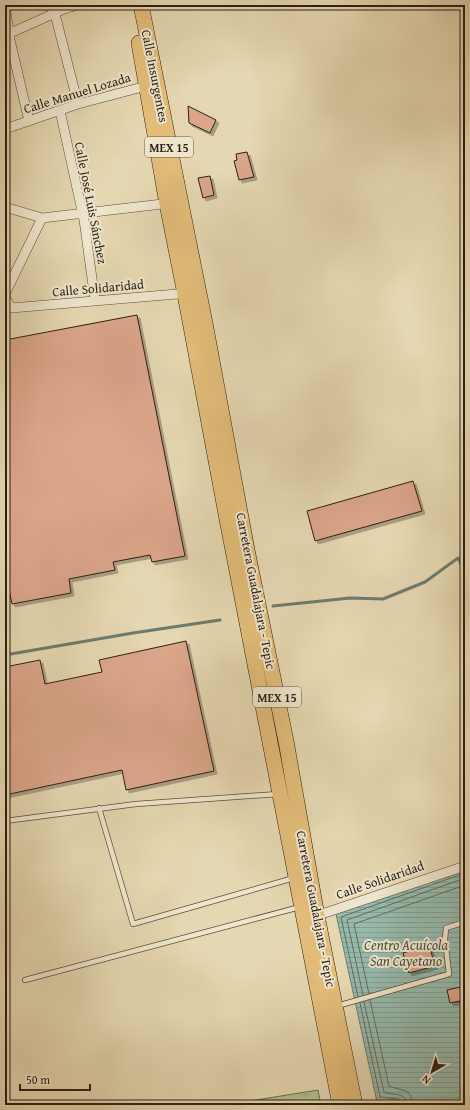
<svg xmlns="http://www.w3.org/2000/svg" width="470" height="1110" viewBox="0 0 470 1110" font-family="'Gentium Book Plus',serif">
<defs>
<pattern id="grass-tufts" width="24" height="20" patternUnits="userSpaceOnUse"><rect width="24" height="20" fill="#b1bf8e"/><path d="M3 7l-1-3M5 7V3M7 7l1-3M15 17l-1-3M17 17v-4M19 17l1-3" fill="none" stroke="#98a479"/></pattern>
<pattern id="water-rules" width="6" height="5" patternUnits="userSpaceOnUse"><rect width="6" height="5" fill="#96baac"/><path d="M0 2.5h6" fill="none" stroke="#819f93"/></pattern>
<filter id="shadow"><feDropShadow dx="3" dy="3" stdDeviation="0" flood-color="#0004"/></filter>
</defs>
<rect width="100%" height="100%" fill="#e5d7b1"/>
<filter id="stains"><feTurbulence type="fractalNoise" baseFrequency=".005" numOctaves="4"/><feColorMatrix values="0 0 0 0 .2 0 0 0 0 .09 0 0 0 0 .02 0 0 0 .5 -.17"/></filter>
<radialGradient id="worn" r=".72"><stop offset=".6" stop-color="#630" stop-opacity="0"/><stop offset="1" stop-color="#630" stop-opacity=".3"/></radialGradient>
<path fill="url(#grass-tufts)" stroke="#6e6f50" d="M318 1090 321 1105H225Z"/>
<path fill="url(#water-rules)" stroke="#6c7c6e" d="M465 869V1105H429L377 1102 336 914Z"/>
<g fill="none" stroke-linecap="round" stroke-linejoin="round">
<path stroke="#616c5f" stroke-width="1" d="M369 994 354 924 465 885
M363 995 347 920 465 878
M358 997 341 917 465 873
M370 1000 389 1086C400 1091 412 1087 413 1105
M364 1002 384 1092C393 1096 406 1091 407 1105
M360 1003 380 1097 398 1099 401 1101 402 1105"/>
<path stroke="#6c7c6e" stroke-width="3" d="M273 606 350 598 383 599 425 582 458 558 465 571
M5 655 133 633 220 620"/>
</g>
<path fill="#dba58a" stroke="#2c1f12" filter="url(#shadow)" d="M188 106 216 120 210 133 189 123Z
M247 152 254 177 239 180 234 161 237 160 236 154Z
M210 176 214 195 203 198 198 178Z
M137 315 185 556 152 562 150 555 113 562 115 570 69 579 71 593 12 604 9 590 5 591V370H7L5 361V340Z
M413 481 422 511 315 541 307 511Z
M186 641 214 771 126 790 122 770 5 795V667L40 660 45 684 102 672 99 660Z
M423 947 424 950 430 948 435 966 409 973 403 953Z
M465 986V1000L450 1003 447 990Z"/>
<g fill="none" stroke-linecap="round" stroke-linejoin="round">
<g stroke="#5a4d3a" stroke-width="6">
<path id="service" d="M99 808 133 924 294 878
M5 821 136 804 278 794
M25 980 300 907
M337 1006 449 974 445 939 446 928 465 922"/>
</g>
<g stroke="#5a4d3a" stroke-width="10">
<path id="minor" d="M5 5 10 40 29 121
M50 5 55 14 78 104
M6 35 64 9 78 5
M60 111 84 220 95 300
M5 129 78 104 150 85
M5 207 42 218 171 203
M5 294 42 218
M5 297 11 308 189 293
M313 917 465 866"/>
</g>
<g stroke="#2c1f12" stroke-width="16">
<path id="trunk" d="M141 5 205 323 247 550 286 741 317 916 355 1105
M139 43 167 204 184 289 226 514 340 1105"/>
</g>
<use href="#service" stroke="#eee5cc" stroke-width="4.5"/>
<use href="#minor" stroke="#eee5cc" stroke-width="9"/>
<use href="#trunk" stroke="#e2bc78" stroke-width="15"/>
</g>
<g text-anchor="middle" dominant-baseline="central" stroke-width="4" stroke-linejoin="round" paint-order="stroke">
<g fill="#eee5cc" stroke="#665a4a" stroke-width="1">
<rect x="145" y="137" width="48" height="20" rx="3"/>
<rect x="253" y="687" width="48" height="20" rx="3"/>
</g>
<g font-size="12" font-weight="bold" fill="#2c1f12">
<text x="169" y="147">MEX 15</text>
<text x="277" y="697">MEX 15</text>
</g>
<g font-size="13" fill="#2c1f12" stroke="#eee5cc">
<text transform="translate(155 76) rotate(79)">Calle Insurgentes</text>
<text transform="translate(77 93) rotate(-17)">Calle Manuel Lozada</text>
<text transform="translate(91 203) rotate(79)">Calle José Luis Sánchez</text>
<text transform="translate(98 288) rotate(-5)">Calle Solidaridad</text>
<text transform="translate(256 591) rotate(79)">Carretera Guadalajara - Tepic</text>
<text transform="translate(380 880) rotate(-19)">Calle Solidaridad</text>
<text transform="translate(316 909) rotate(79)">Carretera Guadalajara - Tepic</text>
</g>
<g font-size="14" font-style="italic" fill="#4c4e40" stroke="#eee5cc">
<text x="406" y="945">Centro Acuícola<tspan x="406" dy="16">San Cayetano</tspan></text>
</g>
</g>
<rect width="470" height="1110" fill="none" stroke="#e5d7b1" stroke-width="20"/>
<rect x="6" y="6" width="458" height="1098" fill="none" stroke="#2c1f12" stroke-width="2"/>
<rect x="10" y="10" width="450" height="1090" fill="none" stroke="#2c1f12"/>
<g transform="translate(432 1072) rotate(218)" stroke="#eee5cc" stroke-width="3" paint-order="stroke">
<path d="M0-3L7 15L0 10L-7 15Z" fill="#2c1f12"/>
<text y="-6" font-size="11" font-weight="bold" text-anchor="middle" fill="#2c1f12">N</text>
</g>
<path d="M20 1084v6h70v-6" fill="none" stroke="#2c1f12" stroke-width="2"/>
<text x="26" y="1084" font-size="12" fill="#2c1f12" stroke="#eee5cc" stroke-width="3" paint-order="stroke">50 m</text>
<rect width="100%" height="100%" filter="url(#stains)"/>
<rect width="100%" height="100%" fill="url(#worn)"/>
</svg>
